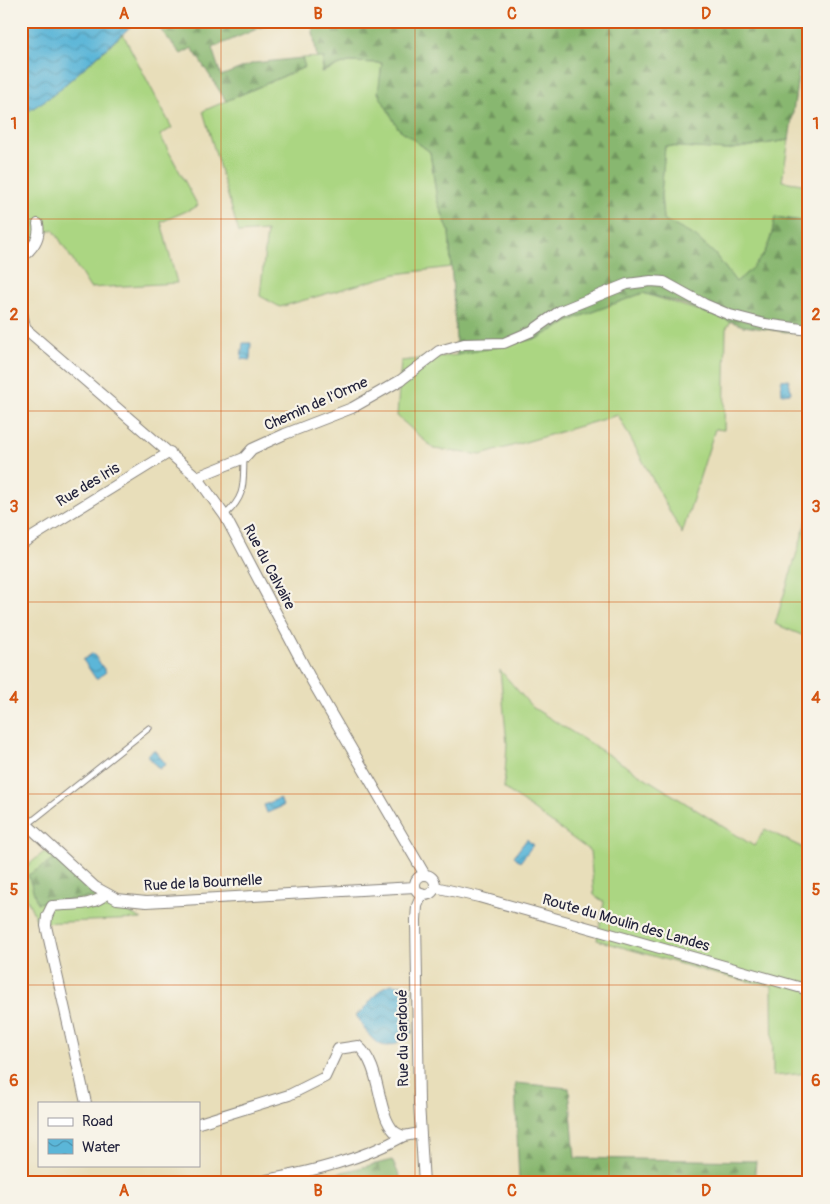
<svg xmlns="http://www.w3.org/2000/svg" width="830" height="1204" viewBox="0 0 830 1204" font-family="Pangolin,sans-serif">
<defs>
<pattern id="forest-firs" width="22" height="20" patternUnits="userSpaceOnUse" patternTransform="scale(1.25)"><rect width="22" height="20" fill="#88b770"/><path d="M5 1l3.5 6h-7zM16 11l3.5 6h-7z" fill="#6f945d"/></pattern>
<pattern id="water-waves" width="16" height="10" patternUnits="userSpaceOnUse" patternTransform="scale(1.25)"><rect width="16" height="10" fill="#5bb6d8"/><path d="M0 5q4-4 8 0t8 0" fill="none" stroke="#4b94b0"/></pattern>
</defs>
<rect width="100%" height="100%" fill="#f7f3e8"/>
<filter id="ink" filterUnits="userSpaceOnUse"><feTurbulence type="fractalNoise" baseFrequency=".02" numOctaves="2"/><feDisplacementMap in="SourceGraphic" scale="10" xChannelSelector="R" yChannelSelector="G"/><feConvolveMatrix kernelMatrix="1 2 1 2 8 2 1 2 1" color-interpolation-filters="sRGB"/></filter>
<filter id="wash" filterUnits="userSpaceOnUse"><feTurbulence type="fractalNoise" baseFrequency=".0096" numOctaves="4" result="noise"/><feDisplacementMap in="SourceGraphic" scale="20" xChannelSelector="R" yChannelSelector="G"/><feGaussianBlur stdDeviation="1.12" result="paint"/><feColorMatrix in="noise" values="0 0 0 0 0 0 0 0 0 0 0 0 0 0 0 0 0 1.4 0 .05"/><feComposite in="paint" operator="in"/></filter>
<g filter="url(#wash)">
<rect width="100%" height="100%" fill="#e8deba"/>
<path fill="#abd682" stroke="#667c5e" d="M123 34 172 128 160 135 198 206 161 222 177 283 90 288 53 229 21 248V116L53 95Z
M324 57 322 72 349 62 382 63 398 128 430 152 437 200 449 231 451 267 396 274 280 307 260 296 267 231 239 233 203 111 305 67 302 58Z
M789 140 782 181 809 185V222L775 217C770 250 762 261 736 282L714 253 663 219 661 195 665 146 726 150Z
M643 293 731 321 726 329 724 430 715 429 682 534 618 415 481 455 434 449 397 416 401 361 457 355 538 338 576 318Z
M809 513V638L775 624Z
M500 670 532 707 754 846 765 829 809 851V1073L773 1076 772 986 716 974 597 940 604 902 594 895 590 851 504 788 507 744Z
M44 852 57 858 97 897 142 919 38 923 21 886V871Z
M326 1176V1183H297Z"/>
<path fill="url(#forest-firs)" stroke="#556c56" d="M153 21H276L212 48 221 76 254 63 302 58 305 67 226 101 192 48 181 54Z
M298 21H806L789 140 726 150 665 146 661 195 663 219 696 237 714 253 736 282C762 261 770 250 775 217L809 222V335L743 326 684 304 643 293 576 318 538 338 457 355 449 231 437 200 430 152 398 128 378 93 382 63 349 62 321 72 324 58H317L312 25Z
M57 858 97 897 37 903 28 875Z
M515 1083 569 1088 575 1158 756 1161 754 1183H519Z
M392 1160 403 1183H326V1176Z"/>
<path fill="url(#water-waves)" stroke="#3e6c8a" d="M21 21 27 22 137 21 53 95 21 116Z
M243 343H251L250 360 241 359Z
M789 379 791 393 782 394 781 380Z
M93 653 106 672 96 679 83 660Z
M154 750 166 764 159 769 147 755Z
M280 798 283 806 267 813 264 805Z
M527 839 533 845 520 862 514 856Z
M392 984 411 986 412 1033C405 1035 401 1041 395 1044 376 1053 364 1028 356 1015 370 1007 376 987 392 984Z"/>
</g>
<g filter="url(#ink)">
<g fill="none" stroke-linecap="round" stroke-linejoin="round">
<g stroke="#85807a" stroke-width="7">
<path id="service" d="M225 515C246 496 243 485 244 458
M27 825 149 728"/>
</g>
<g stroke="#85807a" stroke-width="12">
<path id="minor" d="M21 258C32 249 41 239 38 224
M21 308 25 327
M21 325 197 477 225 516 312 681 425 875
M197 477 244 458 252 449 285 434 352 408 401 380 439 351 464 344 504 343 532 331 560 311 627 284 651 281 664 282 704 304 730 315 765 324 809 330
M21 544 170 452
M21 819 95 887 117 899 146 902 415 887
M415 885a10 10 0 1 1 20 0a10 10 0 1 1-20 0Z
M435 887 479 897 809 990
M422 894 417 906 416 920 419 1103 424 1183
M86 1103 46 926 47 916 52 906C69 904 93 907 106 894
M199 1123 289 1095 325 1077 338 1049 358 1046C382 1066 376 1112 394 1131 396 1133 401 1135 404 1136L420 1133
M267 1180C313 1171 363 1159 404 1136"/>
</g>
<use href="#service" stroke="#fff" stroke-width="5"/>
<use href="#minor" stroke="#fff" stroke-width="10"/>
</g>
</g>
<path fill="none" stroke="#d45411" stroke-width="1" stroke-opacity="0.55" d="M221 21V1183M415 21V1183M609 21V1183M21 219H809M21 411H809M21 602H809M21 794H809M21 985H809"/>
<g text-anchor="middle" dominant-baseline="central" stroke-width="4.5" stroke-linejoin="round" paint-order="stroke">
<g font-size="15" fill="#22223b" stroke="#f7f3e8">
<text transform="translate(316 404) rotate(-24)">Chemin de l'Orme</text>
<text transform="translate(88 485) rotate(-31)">Rue des Iris</text>
<text transform="translate(269 567) rotate(62)">Rue du Calvaire</text>
<text transform="translate(203 883) rotate(-3)">Rue de la Bournelle</text>
<text transform="translate(626 923) rotate(16)">Route du Moulin des Landes</text>
<text transform="translate(403 1038) rotate(-91)">Rue du Gardoué</text>
</g>
</g>
<rect width="830" height="1204" fill="none" stroke="#f7f3e8" stroke-width="55"/>
<rect x="38" y="1102" width="162" height="65" fill="#f7f3e8" stroke="#a29fa3"/>
<rect x="48" y="1118" width="25" height="8" fill="#ffffff" stroke="#a29fa3"/>
<text x="82" y="1126" font-size="15" fill="#22223b">Road</text>
<rect x="48" y="1139" width="25" height="15" fill="url(#water-waves)" stroke="#a29fa3"/>
<text x="82" y="1152" font-size="15" fill="#22223b">Water</text>
<rect x="28" y="28" width="774" height="1148" fill="none" stroke="#d45411" stroke-width="2"/>
<g font-size="16" text-anchor="middle" font-weight="bold" fill="#d45411">
<text x="124" y="19">A</text>
<text x="318" y="19">B</text>
<text x="512" y="19">C</text>
<text x="706" y="19">D</text>
<text x="14" y="129">1</text>
<text x="816" y="129">1</text>
<text x="14" y="320">2</text>
<text x="816" y="320">2</text>
<text x="14" y="512">3</text>
<text x="816" y="512">3</text>
<text x="14" y="703">4</text>
<text x="816" y="703">4</text>
<text x="14" y="895">5</text>
<text x="816" y="895">5</text>
<text x="14" y="1086">6</text>
<text x="816" y="1086">6</text>
<text x="124" y="1196">A</text>
<text x="318" y="1196">B</text>
<text x="512" y="1196">C</text>
<text x="706" y="1196">D</text>
</g>
</svg>
